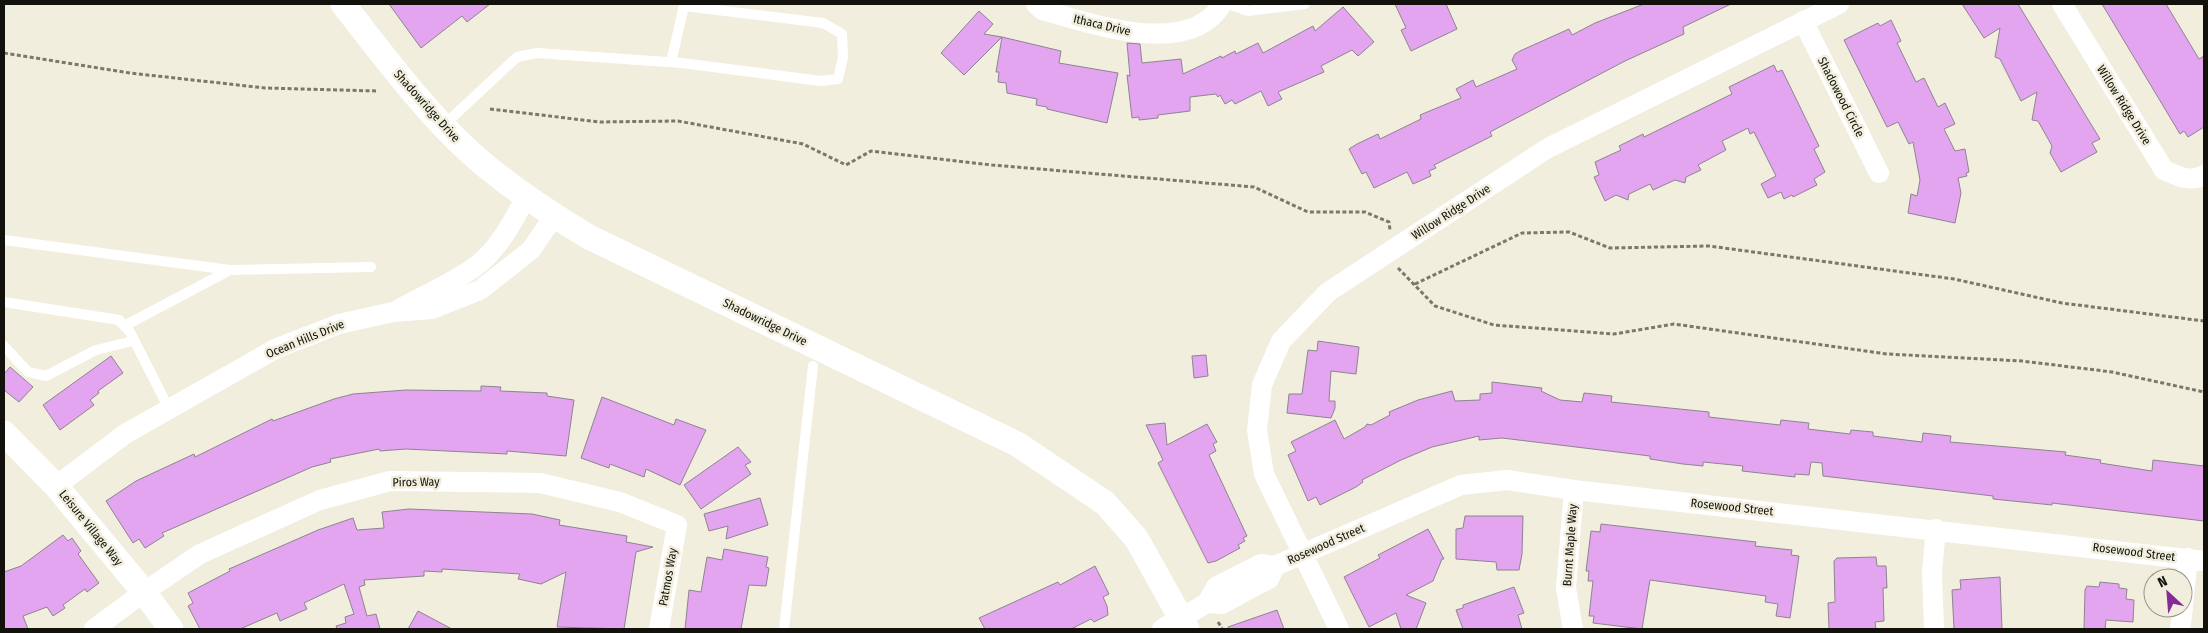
<svg xmlns="http://www.w3.org/2000/svg" width="2208" height="633" viewBox="0 0 2208 633" font-family="'Fira Sans Condensed',sans-serif">
<rect width="100%" height="100%" fill="#f1eedd"/>
<path fill="#e3a5f0" stroke="#8e8490" d="M389 4H490L467 22 462 16 421 48Z
M1395 4H1446L1457 29 1411 51 1401 30 1406 28Z
M1644 4H1731L1683 27 1684 34 1625 61 1490 132 1492 136 1434 165 1436 168 1429 171 1431 176 1413 184 1407 172 1374 188 1366 172 1362 174 1349 149 1357 144 1378 134 1380 139 1421 119 1420 115 1461 98 1456 89 1473 80 1476 87 1517 69 1512 60 1515 54 1520 51 1569 29 1572 35 1595 23Z
M1962 4H2018L2100 139 2092 143 2097 152 2061 172 2050 153 2052 146 2038 121 2032 120 2037 92 2021 101 2000 59 1995 57 2000 28 1984 38Z
M2102 4H2166L2199 59 2204 56V127L2188 137 2184 131 2180 134Z
M1343 7 1374 42 1358 56 1352 50 1321 66 1324 72 1278 92 1282 99 1268 106 1261 91 1235 104 1232 100 1225 104 1220 95 1218 97 1216 94 1190 97V111L1158 115V118L1139 120V117L1132 118 1127 75 1130 76 1127 43 1140 44 1142 63 1181 59 1183 74 1221 56 1222 58 1235 51 1236 54 1258 43 1263 53 1313 26 1315 31Z
M979 11 993 24 984 34 1002 37 964 75 941 53Z
M1891 20 1901 41 1897 43 1916 82 1924 78 1938 107 1945 103 1955 124 1944 129 1955 151 1965 149 1969 172 1966 173 1967 176 1958 178 1961 193 1955 223 1908 213 1911 194 1917 196 1920 180 1913 142 1909 144 1898 122 1887 127 1844 40 1878 23 1880 26Z
M1002 37 1061 51 1059 63 1118 73 1107 123 1047 109V107L1036 105 1037 99 1007 93 1006 83 998 82 999 72H996Z
M1774 65 1777 72 1782 70 1819 146 1814 149 1825 172 1814 179 1817 185 1793 197 1792 195 1784 199 1781 192 1768 198 1761 184 1776 176 1754 132 1750 134 1748 128 1722 141 1726 150 1698 165 1701 170 1686 177 1685 183 1675 180 1653 190 1650 184 1648 185 1629 194 1628 200 1616 195 1605 201 1594 177 1599 175 1595 162 1621 150 1619 146 1643 134 1644 137 1732 94 1729 87Z
M1318 341 1359 347 1356 374 1331 371 1329 401H1335V408L1331 418 1287 413 1289 394H1302L1308 350 1317 351Z
M1206 355 1208 376 1194 378 1192 356Z
M111 356 123 373 98 391 99 393 90 400 94 405 60 430 43 405Z
M10 367 33 387 19 402 4 390V374Z
M1492 382 1542 388 1541 391 1560 400 1582 402 1584 393 1612 396 1611 402 1709 412V417L1780 425 1781 420 1809 423 1808 429 1850 434 1851 430 1873 432V436L1922 442 1923 433 1951 436 1950 442 2066 452 2065 455 2101 460 2100 463 2152 471 2153 460 2204 466V521L2052 503V505L1993 499V496L1823 476 1822 463 1811 462 1809 475 1795 474V477L1742 471 1743 466 1703 462V466L1683 464 1650 459V456L1502 438 1479 440V436L1432 447 1401 460 1362 480 1363 482 1356 487 1320 505 1316 497 1308 501 1288 455 1296 451 1291 442 1335 420 1344 439 1365 427 1367 424 1371 425 1390 415 1389 412 1418 400 1452 391 1455 401 1480 400V394L1492 393Z
M481 386 501 387 500 391 547 393V396L574 400 566 456 507 451V454L406 449 380 451 379 449 330 459 331 462 312 467 162 533 164 536 145 548 139 539 133 543 106 501 136 481 194 454 195 457 272 419 273 421 334 399 353 394 406 390 481 391Z
M602 397 674 425 676 419 706 430 680 485 646 469 644 477 610 464 609 468 581 458Z
M1165 423 1167 445 1207 424 1217 442 1213 444 1216 451 1209 455 1247 536 1243 538 1245 541 1238 545 1240 548 1216 561 1208 563 1158 463 1163 460 1146 425Z
M738 447 751 462 745 465 751 474 701 509 684 485Z
M760 498 768 525 726 539 728 526 709 531 704 514Z
M409 509 532 514 560 520 559 525 627 536 626 542 653 547 636 552 624 629 557 627 566 572 541 584 518 579 520 574 442 569V572L424 571V576L364 580 365 585 359 587 367 616 376 614 380 629H337L336 626 346 623 345 617 354 614 344 584 304 603 307 609 280 621 277 613 240 629H200L188 606 193 603 188 593 230 571 229 569 318 530 353 518 357 530 384 528 382 512Z
M1465 516H1523L1522 554 1519 570H1497L1496 562 1456 559V529L1463 528Z
M1601 524 1756 542 1755 546 1792 550 1791 555 1799 556 1790 618 1776 616 1778 604 1765 602 1766 596 1650 580 1642 629 1593 623 1594 616H1589L1593 581H1588L1589 571H1586L1591 531 1600 532Z
M1428 529 1444 559H1442L1433 581 1406 595 1426 603 1416 629H1401L1396 613 1369 627 1344 577 1380 558 1378 555Z
M63 535 68 541 72 538 81 551 78 554 99 583 87 592 85 589 63 605 65 608 53 616 47 607 23 616 28 629H4V572L21 566Z
M724 549 768 557 766 567 769 568 766 586 749 585 741 629H685L689 590 701 592 707 557 722 560Z
M1876 557 1877 566H1886L1887 588H1883L1884 621 1875 622 1876 629H1829L1828 603 1835 602 1834 561 1837 558Z
M1095 566 1109 594 1103 597 1107 606 1108 615 1094 622 1091 619 1071 629H985L979 618 1058 582 1060 585Z
M2000 577 2002 629H1954L1952 590 1961 589 1960 580Z
M2100 582 2119 584V588L2127 589 2126 599 2134 600 2133 622 2106 620 2105 629H2084L2085 590 2087 586 2099 587Z
M1514 587 1524 613 1518 615 1522 629H1463L1456 610 1463 608V605Z
M1277 610 1284 629H1228V627Z
M418 611 452 629H408Z"/>
<g fill="none" stroke-linecap="round" stroke-linejoin="round">
<path stroke="#7a786d" stroke-width="3" stroke-dasharray="4 2.5" stroke-linecap="butt" d="M4 53 130 73 265 88 377 91
M490 109 600 122 678 121 803 144 846 165 871 151 992 165 1254 187 1308 212H1365L1389 222 1390 230
M1398 268 1435 306 1494 325 1614 334 1674 324 1887 354 2022 361 2112 372 2204 392
M1415 284 1522 233 1569 232 1610 248 1709 246 1954 279 2062 303 2204 321
M1218 622 1222 628"/>
<path stroke="#fff" stroke-width="10" d="M1228 4 1248 11 1305 4
M444 125 517 57 537 53 682 63 821 81 838 79 843 57 842 34 823 23 684 6 671 62
M4 240 230 270 126 325
M230 270 371 267
M4 302 119 320 130 332 169 409
M4 346 28 372 46 376 96 350 133 341
M784 629 813 366"/>
<path stroke="#fff" stroke-width="20" d="M1036 4 1042 10C1090 23 1189 59 1222 4
M2062 4 2164 170C2178 176 2189 183 2204 175
M1803 21 1879 173
M399 309C426 294 456 282 480 263 501 245 513 221 526 197
M56 486 125 434 277 348 339 324 393 312 432 309 480 290 531 250 554 216
M1207 603 1222 604 1257 585 1269 579 1275 566
M2183 604 2188 558
M94 629 144 592 200 554 320 500 390 481 540 483 620 502 677 525 659 629
M1162 629 1207 603 1216 587 1261 564 1275 566 1461 485 1507 480 1574 490 2204 561
M1339 629 1264 474 1257 430 1262 385 1281 341 1328 292 1548 148 1839 4
M1573 629 1566 588 1574 490
M1934 629 1932 572 1936 529
M2180 629 2183 608"/>
<path stroke="#fff" stroke-width="25" d="M343 4C384 56 424 111 474 156 509 187 549 213 589 237L1017 444 1105 503 1136 538 1187 629
M4 433 56 486 144 592 171 629"/>
</g>
<g text-anchor="middle" dominant-baseline="central" stroke-width="5" stroke-linejoin="round" paint-order="stroke">
<g font-size="12" fill="#12110b" stroke="#f1eedd">
<text transform="translate(1102 25) rotate(13)">Ithaca Drive</text>
<text transform="translate(1841 97) rotate(63)">Shadowood Circle</text>
<text transform="translate(2124 105) rotate(58)">Willow Ridge Drive</text>
<text transform="translate(427 106) rotate(48)">Shadowridge Drive</text>
<text transform="translate(1451 212) rotate(-33)">Willow Ridge Drive</text>
<text transform="translate(765 322) rotate(26)">Shadowridge Drive</text>
<text transform="translate(305 339) rotate(-22)">Ocean Hills Drive</text>
<text transform="translate(416 482) rotate(-1)">Piros Way</text>
<text transform="translate(1732 507) rotate(6)">Rosewood Street</text>
<text transform="translate(91 528) rotate(51)">Leisure Village Way</text>
<text transform="translate(1326 544) rotate(-24)">Rosewood Street</text>
<text transform="translate(1570 545) rotate(-86)">Burnt Maple Way</text>
<text transform="translate(2134 552) rotate(7)">Rosewood Street</text>
<text transform="translate(668 577) rotate(-80)">Patmos Way</text>
</g>
</g>
<rect width="2208" height="633" fill="none" stroke="#12110b" stroke-width="10"/>
<g transform="translate(2168 593) rotate(334)"><circle r="24" fill="#f1eedd" stroke="#989689"/>
<path d="M0-4L9 19L0 12L-9 19Z" fill="#852a96"/>
<text y="-8" font-size="14" font-weight="bold" text-anchor="middle" fill="#12110b">N</text>
</g>
</svg>
